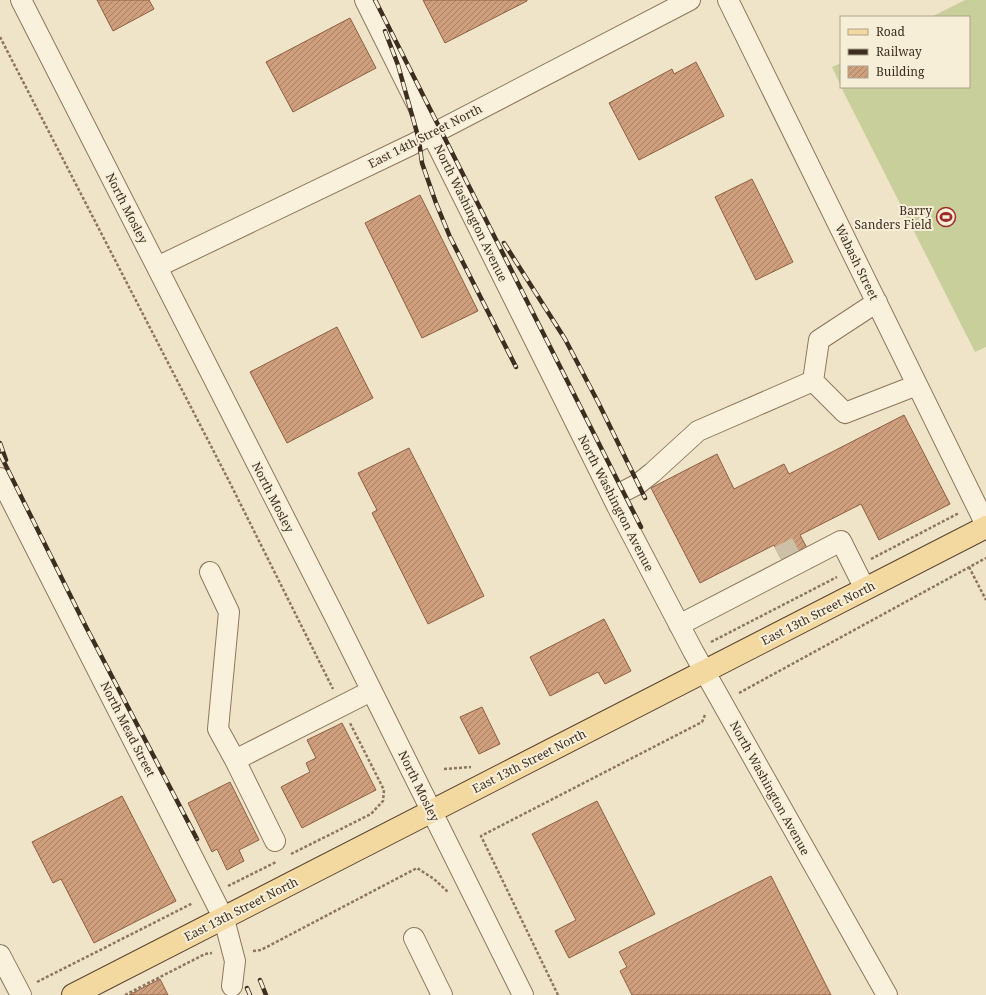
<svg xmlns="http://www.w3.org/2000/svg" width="986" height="995" viewBox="0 0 986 995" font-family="'Noto Serif',serif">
<defs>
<pattern id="building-hatch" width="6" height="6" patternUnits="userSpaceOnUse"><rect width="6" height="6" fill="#cf9f7d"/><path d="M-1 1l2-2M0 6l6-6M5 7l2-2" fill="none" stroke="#a98266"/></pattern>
</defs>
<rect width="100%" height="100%" fill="#f0e4c8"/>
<path fill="#c9cf9b" d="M965 0H986V347L975 352 841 87H969V17H931Z
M841 63V86L832 67Z"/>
<path fill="url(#building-hatch)" stroke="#8d5f41" d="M97 0H149L154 9 113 31Z
M423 0H527V1L445 43Z
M350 18 376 68 293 112 266 62Z
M696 62 724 116 639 160 609 103 672 69 674 74Z
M752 179 793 262 756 280 715 197Z
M420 195 478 311 422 338 365 223Z
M337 327 373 398 287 443 250 372Z
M904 415 950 504 879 540 861 504 800 535 808 550 783 562 774 545 700 583 651 488 717 454 734 489 784 464 789 474Z
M409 448 484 596 428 624 372 513 377 510 358 473Z
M604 619 631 671 605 684 598 672 550 696 530 657Z
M482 707 500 744 479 754 460 717Z
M342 723 376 790 302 828 281 787 310 772 306 763 316 758 307 740Z
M230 782 259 840 239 850 244 861 227 870 217 849 212 852 188 803Z
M122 796 176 901 94 943 61 879 53 883 32 842Z
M597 801 655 914 569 958 555 931 576 920 532 834Z
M771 876 831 995H632L620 971 627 967 619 952Z
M160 979 168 995H129Z"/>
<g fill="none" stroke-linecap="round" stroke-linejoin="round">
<path stroke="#ccc0a6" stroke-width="20" stroke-dasharray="20 10" stroke-linecap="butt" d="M779 556 802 544"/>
<g stroke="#8d765c" stroke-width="22">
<path id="minor" d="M21 0 335 617 523 995
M365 0 551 373 617 506 693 651 887 995
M728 0 986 525
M157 267 411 145 690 0
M813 381 819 340 877 302
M0 478 224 919 235 961 232 986
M613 497 638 484 652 473 698 431 813 381 845 413 917 385
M210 572 229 612 218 729 235 760
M679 625 841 541 865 589
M275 841 235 760 371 691
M414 938 442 995
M0 955 21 995"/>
</g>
<g stroke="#5b4430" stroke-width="24">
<path id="major" d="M73 995C378 840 682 683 986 527"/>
</g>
<path stroke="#8d765c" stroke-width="2.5" stroke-dasharray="3 2" stroke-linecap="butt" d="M0 37 229 481 333 689
M871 559 959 513
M969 567 986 600
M711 642 837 577
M739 693 986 558
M444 769 471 767
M291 854 371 814 383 801 384 790 350 723
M228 886 276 862
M253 951 261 950 417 868 434 879 448 892
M37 982 193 903
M125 995 205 954 212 953
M558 995 481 836 702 722 705 715"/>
<use href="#minor" stroke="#faf1dc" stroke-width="20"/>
<use href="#major" stroke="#f3d9a0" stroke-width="22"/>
<g stroke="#3d2e20" stroke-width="4.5">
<path id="rail" d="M375 0 641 527
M385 31 398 65 419 140 422 163 436 203 450 237 516 367
M504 243 565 339 598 402 645 498
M0 443 6 460
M0 454 85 625 197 839
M260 980 266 995
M247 988 250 995"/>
</g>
<use href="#rail" stroke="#f7eed8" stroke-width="3" stroke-dasharray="9" stroke-linecap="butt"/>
</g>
<defs>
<g id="stadium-ring" transform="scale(1)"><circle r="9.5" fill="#f7eed8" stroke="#9e2a2b" stroke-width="1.5"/><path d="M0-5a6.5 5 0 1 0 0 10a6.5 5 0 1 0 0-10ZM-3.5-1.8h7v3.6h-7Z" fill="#9e2a2b"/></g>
</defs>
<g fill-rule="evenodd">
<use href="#stadium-ring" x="946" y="217"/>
</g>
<g text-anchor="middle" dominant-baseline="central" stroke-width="4" stroke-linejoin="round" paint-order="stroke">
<g font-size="12" fill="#3d2e20" stroke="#f7eed8">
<text transform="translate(425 136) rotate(-27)">East 14th Street North</text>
<text transform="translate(127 208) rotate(63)">North Mosley</text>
<text transform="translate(471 213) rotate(64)">North Washington Avenue</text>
<text transform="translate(857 262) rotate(64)">Wabash Street</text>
<text transform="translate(273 497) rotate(63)">North Mosley</text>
<text transform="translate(616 503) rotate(63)">North Washington Avenue</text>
<text transform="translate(818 613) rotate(-27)">East 13th Street North</text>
<text transform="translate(128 729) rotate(63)">North Mead Street</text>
<text transform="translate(529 761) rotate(-27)">East 13th Street North</text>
<text transform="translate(419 786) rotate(64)">North Mosley</text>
<text transform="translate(770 788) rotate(61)">North Washington Avenue</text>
<text transform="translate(241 909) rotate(-27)">East 13th Street North</text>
</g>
<g font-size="12" fill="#3d2e20" stroke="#f7eed8" text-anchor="end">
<text x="932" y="210">Barry<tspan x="932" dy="14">Sanders Field</tspan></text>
</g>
</g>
<rect x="840" y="16" width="130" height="72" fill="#f7eed8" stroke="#ada18e"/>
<rect x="848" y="29" width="20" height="6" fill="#f3d9a0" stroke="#ada18e"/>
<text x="876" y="36" font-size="12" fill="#3d2e20">Road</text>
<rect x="848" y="49" width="20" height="6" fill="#3d2e20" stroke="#ada18e"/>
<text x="876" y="56" font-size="12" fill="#3d2e20">Railway</text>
<rect x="848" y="66" width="20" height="12" fill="url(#building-hatch)" stroke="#ada18e"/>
<text x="876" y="76" font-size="12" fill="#3d2e20">Building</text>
</svg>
